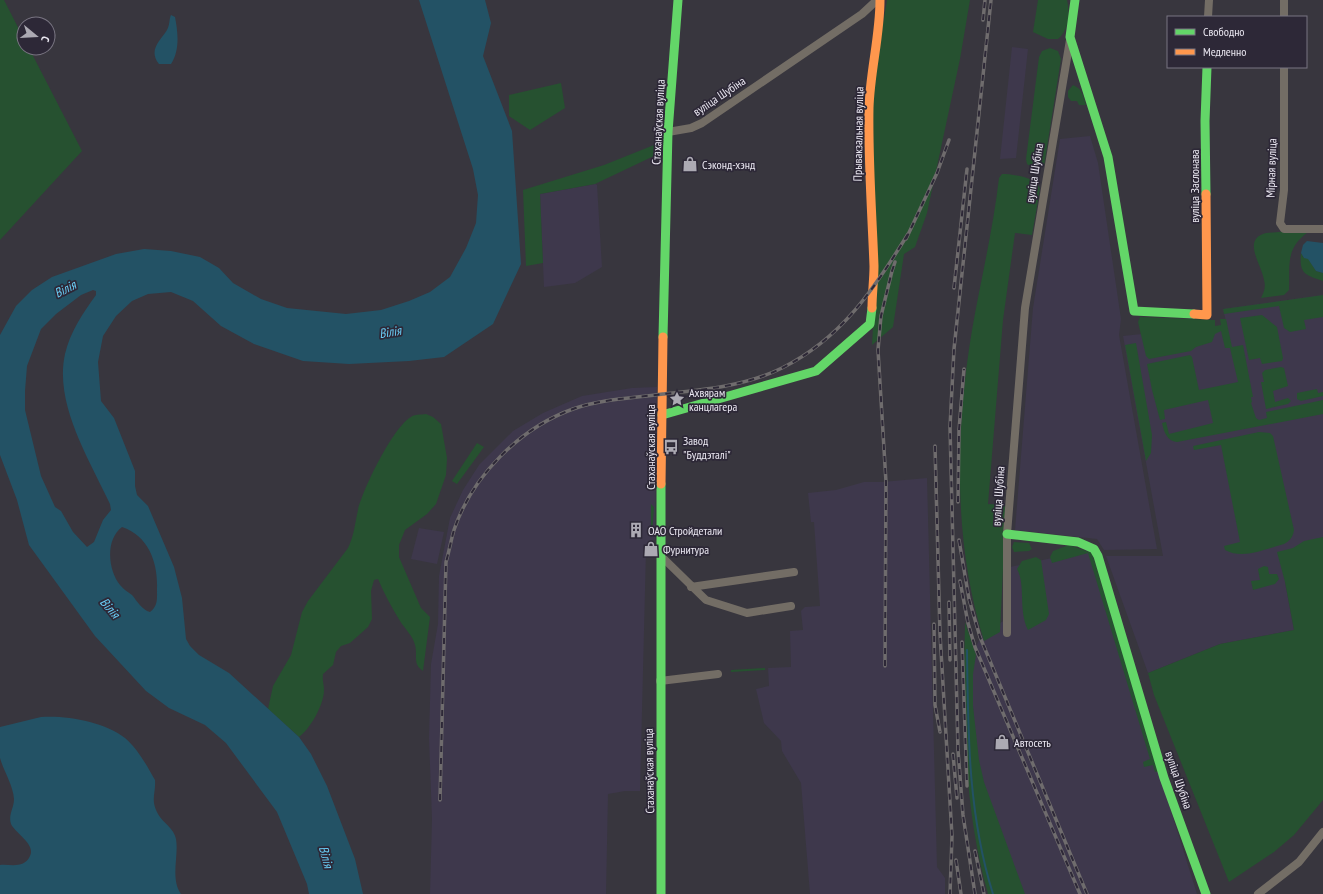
<svg xmlns="http://www.w3.org/2000/svg" width="1323" height="894" viewBox="0 0 1323 894" font-family="'PT Sans Narrow',sans-serif">
<rect width="100%" height="100%" fill="#38363e"/>
<path fill="#3e384c" d="M1012 47 1028 49 1016 158 1000 159Z
M1090 136 1098 163 1121 319 1119 335 1157 549 1104 550 1097 539 1015 530 1033 308 1060 139Z
M595 184 597 185 602 267 575 283 544 287 540 194Z
M1323 295V572L1285 582 1294 630 1220 644 1148 673 1106 556H1163L1123 336 1227 325 1223 309Z
M657 387 655 540 648 541V550H646L640 791H625L608 794 606 894H430L432 819 429 738 431 664 438 624 439 576 450 518 463 490 479 465 513 431 543 413 582 396 632 388Z
M927 478 937 867 945 878V894H810L801 783 782 751 781 741 764 723 756 689 769 686 768 668 791 667 790 631 803 630 801 611 805 607 820 606 814 522H811L808 493 836 490 864 482H882Z
M419 528 444 532 437 564 411 559Z
M1089 550 1197 894H1015L978 789 970 659 982 634 1010 617V567Z"/>
<path fill="#265130" d="M0 0H4L24 39V48H29L82 151 0 240Z
M887 0H970L960 59 927 213 915 247 904 254 893 327 872 345 874 308 873 85Z
M1038 0H1067C1070 13 1069 30 1058 39H1048L1033 32Z
M1050 48 1058 51 1061 59 1044 166 1035 169 1027 164 1026 159 1039 57 1042 51Z
M561 83 565 108 530 130 509 116V95Z
M1073 85C1083 89 1083 96 1086 105H1079L1077 101H1071L1068 97V91Z
M659 143 658 154 595 184 540 194 543 263 526 266 523 190 604 165Z
M1002 174C1012 174 1037 177 1040 189L1032 235 1015 233 1003 320 988 504 1006 505 1000 632 984 641C953 542 955 432 972 330 981 279 993 230 999 178Z
M1303 230 1308 232C1285 249 1290 265 1289 290L1284 295 1261 298C1264 292 1266 287 1264 280 1262 265 1241 239 1266 233Z
M1301 253 1304 258H1308L1316 271 1323 273V281C1305 275 1299 274 1301 253Z
M1323 295V317L1304 320 1306 329 1290 332 1284 328 1279 306 1224 314 1223 309Z
M1262 315 1277 327 1283 358 1282 361 1262 364 1260 358 1249 360 1240 318Z
M1140 317 1215 320V326L1221 325 1220 319H1226L1232 347 1243 345 1253 397H1251L1252 402 1251 403 1256 418 1259 420 1267 418 1266 412 1323 400V414L1177 442C1167 441 1164 432 1162 423L1166 422 1169 434 1213 423 1208 400 1164 410 1165 419 1160 420 1152 390 1147 364 1190 355 1192 357 1199 390 1238 382 1230 348H1225L1221 331 1215 334 1212 342 1196 347 1191 351 1149 359 1146 356 1138 322Z
M1136 343 1152 435 1151 453 1146 461 1125 345Z
M1281 367 1284 368 1288 386 1273 391 1275 402 1288 398 1291 401 1288 404 1266 409 1261 382H1264L1262 373 1265 370Z
M1317 389 1318 393 1323 392V396L1301 401 1297 399V393Z
M426 414 433 417 441 424 447 458 446 475 436 504 427 514 405 530 399 545V557L421 608 430 617 423 671C412 664 418 655 415 645 413 636 405 629 400 621 392 608 384 593 378 579L374 580 371 591 372 619 368 627 350 643 341 646 336 652 333 665 323 674C322 680 324 684 324 690 324 705 310 729 299 737L268 709 273 686 291 655 302 612 308 601 348 548C354 536 355 523 358 510 363 489 393 427 411 417 414 414 421 415 426 414Z
M1259 432 1270 433 1273 436 1294 530C1293 537 1290 541 1284 544 1265 549 1243 560 1225 550L1224 546 1240 542 1221 445 1194 450 1193 446Z
M477 443 484 447 457 484 452 481Z
M651 504 654 507 652 536 651 533Z
M1323 537V800L1294 835 1274 852 1229 882 1154 695 1148 673 1220 644 1294 630 1285 582 1277 552 1293 548 1304 541Z
M1014 542 1029 543 1032 549 1029 551 1014 552 1012 547Z
M1069 545 1092 553 1159 771 1155 772 1153 765 1144 767 1143 762 1150 759 1088 553 1052 563 1050 557 1053 551Z
M1036 557 1041 560 1049 614 1046 620 1028 630C1018 610 1026 585 1017 569L1022 561Z
M1264 566 1268 567 1269 574H1277L1279 579 1275 584 1253 590 1251 581 1260 580 1258 569Z
M965 622 976 655 973 674V706L979 760 984 782 1025 894H988C963 806 963 713 965 622Z
M765 668V670L731 672V670Z"/>
<path fill="#235265" fill-rule="evenodd" d="M419 0H485L491 23 483 56 512 131 521 264 493 324 444 357 409 361 349 364 303 361 254 344 221 326 193 301 171 292 148 294 132 301 116 316 103 336 98 362 101 401 114 418 135 471V486L137 495 148 506 174 567 182 598 186 639 190 646 199 655 229 673 299 737 311 754 327 786 355 859 363 894H309L307 884 277 812 226 743 205 725 169 708 146 691 95 636 29 545 17 500 0 455V335L16 306 32 290 52 277 116 254 144 249 171 251 200 257 219 268 233 283 261 299 287 308 346 314 381 310 409 301 430 292 450 277 466 248 476 223 478 195 473 169ZM93 290 96 291V295C83 313 70 332 65 354 54 404 89 459 110 504L111 510 103 520 94 542 87 547 73 532 61 511 55 507 41 476 25 410V391L27 366 41 329 56 314 81 295ZM122 527C149 536 158 563 157 589 157 599 158 606 150 612 142 610 137 601 132 595 128 592 123 589 120 585 108 570 105 540 122 527Z
M171 15 175 17C178 33 180 50 171 64H159C148 50 160 41 167 30 170 25 169 19 171 15Z
M1307 241 1323 243V273L1316 271 1308 259 1304 258 1301 253 1303 245Z
M41 717C66 715 105 722 125 738 138 749 147 766 155 780 156 794 150 799 158 814 163 823 174 828 176 839 179 856 170 878 181 894H0V865C11 864 24 869 30 856 36 844 15 833 11 824 8 815 14 808 14 799 13 785 4 772 0 758 0 749 0 737 0 727Z"/>
<g fill="none" stroke-linecap="round" stroke-linejoin="round">
<path stroke="#235265" stroke-width="2" d="M967 650C968 733 968 815 993 894"/>
<path stroke="#736d65" stroke-width="8" d="M1208 17 1209 0
M1284 17V0
M1284 67V190L1280 223 1284 229H1323
M668 132 691 128 702 123 862 14 877 0
M661 556 706 600 747 613 791 606
M691 587 794 572
M1007 633V534L1025 308 1070 40
M660 681 718 674
M1258 894 1299 862 1323 832"/>
<path stroke="#63d668" stroke-width="9" d="M1075 0 1070 37 1108 157 1134 311 1194 314
M1206 194 1205 121 1207 67
M663 337 668 132 678 0
M662 415 816 371 870 324 872 308
M1007 534 1078 542 1094 549 1098 556 1164 778 1206 894
M661 894V484"/>
<path stroke="#ff974d" stroke-width="9" d="M872 308C872 294 874 280 874 266 872 213 868 161 869 108 870 72 880 36 880 0
M1194 314 1207 315 1206 194
M661 484 663 337"/>
<g stroke="#6f6c6d" stroke-width="3.5">
<path id="rail" d="M983 20 985 0
M906 239 937 173 949 140
M954 288 967 169
M935 446 940 634 952 836 950 894
M958 502 959 430 964 369
M959 540 969 599 980 637 1087 894
M960 581 968 623 975 647 1080 894
M949 602 950 660
M934 624 935 705 940 732
M962 642 967 786
M885 666 886 482 878 350 881 316 892 271 895 262
M953 754 957 798
M440 800 446 562C449 552 451 540 454 530 472 476 520 428 573 409 601 399 634 398 663 394 703 390 746 386 782 368 842 338 874 289 908 234
M975 851 984 894
M956 860 961 894
M975 894 963 815 958 750 950 427 954 349 991 0"/>
</g>
<use href="#rail" stroke="#2d2837" stroke-width="2" stroke-dasharray="6" stroke-linecap="butt"/>
</g>
<defs>
<g id="shop-bare" transform="scale(1.2)"><path d="M-5-2.5h2.3a2.7 3.5 0 0 1 5.4 0H5L5.5 6h-11ZM-1.5-2.5h3a1.5 2.3 0 0 0-3 0Z" fill="#acaab3" stroke="#2d2837" stroke-width="2.5" paint-order="stroke"/></g>
<g id="sight-bare" transform="scale(1.2)"><path d="M0-6L1.8-2.2L6-1.7L2.9 1.2L3.7 5.4L0 3.3L-3.7 5.4L-2.9 1.2L-6-1.7L-1.8-2.2Z" fill="#acaab3" stroke="#2d2837" stroke-width="2.5" paint-order="stroke"/></g>
<g id="bus-bare" transform="scale(1.2)"><path d="M-5-6H5V4H4V6H2V4H-2V6H-4V4H-5ZM-3.5-4V0h7V-4ZM-3.5 1.2v1.5H-2V1.2ZM2 1.2v1.5H3.5V1.2Z" fill="#acaab3" stroke="#2d2837" stroke-width="2.5" paint-order="stroke"/></g>
<g id="building-bare" transform="scale(1.2)"><path d="M-4-6H4V6H1V3H-1V6H-4ZM-2.5-4.3h1.7v1.8h-1.7ZM.8-4.3h1.7v1.8H.8ZM-2.5-1h1.7V.8h-1.7ZM.8-1h1.7V.8H.8Z" fill="#acaab3" stroke="#2d2837" stroke-width="2.5" paint-order="stroke"/></g>
</defs>
<g fill-rule="evenodd">
<use href="#shop-bare" x="690" y="164"/>
<use href="#sight-bare" x="677" y="399"/>
<use href="#bus-bare" x="671" y="447"/>
<use href="#building-bare" x="636" y="530"/>
<use href="#shop-bare" x="651" y="549"/>
<use href="#shop-bare" x="1002" y="742"/>
</g>
<g text-anchor="middle" dominant-baseline="central" stroke-width="3.5" stroke-linejoin="round" paint-order="stroke">
<g font-size="12" fill="#ebe8f2" stroke="#2d2837">
<text transform="translate(719 96) rotate(-34)">вуліца Шубіна</text>
<text transform="translate(658 122) rotate(-87)">Стаханаўская вуліца</text>
<text transform="translate(858 134) rotate(-89)">Прывакзальная вуліца</text>
<text transform="translate(1271 168) rotate(-88)">Мірная вуліца</text>
<text transform="translate(1034 173) rotate(-81)">вуліца Шубіна</text>
<text transform="translate(1194 186) rotate(-90)">вуліца Заслонава</text>
<text transform="translate(650 447) rotate(-90)">Стаханаўская вуліца</text>
<text transform="translate(998 496) rotate(-86)">вуліца Шубіна</text>
<text transform="translate(649 771) rotate(-91)">Стаханаўская вуліца</text>
<text transform="translate(1179 780) rotate(71)">вуліца Шубіна</text>
</g>
<g font-size="12" fill="#ebe8f2" stroke="#2d2837" text-anchor="start">
<text x="702" y="164">Сэконд-хэнд</text>
<text x="689" y="392">Ахвярам<tspan x="689" dy="14">канцлагера</tspan></text>
<text x="683" y="440">Завод<tspan x="683" dy="14">"Буддэталі"</tspan></text>
<text x="648" y="530">ОАО Стройдетали</text>
<text x="663" y="549">Фурнитура</text>
<text x="1014" y="742">Автосеть</text>
</g>
<g font-size="13" font-style="italic" fill="#69cdf5" stroke="#2d2837">
<text transform="translate(65 289) rotate(-27)">Вілія</text>
<text transform="translate(390 332) rotate(-10)">Вілія</text>
<text transform="translate(110 608) rotate(49)">Вілія</text>
<text transform="translate(326 857) rotate(74)">Вілія</text>
</g>
</g>
<rect x="1167" y="16" width="140" height="52" fill="#2d2837" stroke="#797582"/>
<rect x="1175" y="29" width="20" height="6" fill="#63d668" stroke="#797582"/>
<text x="1203" y="36" font-size="12" fill="#ebe8f2">Свободно</text>
<rect x="1175" y="49" width="20" height="6" fill="#ff974d" stroke="#797582"/>
<text x="1203" y="56" font-size="12" fill="#ebe8f2">Медленно</text>
<g transform="translate(36 36) rotate(108)"><circle r="19" fill="#2d2837" stroke="#797582"/>
<path d="M0-3L7 15L0 10L-7 15Z" fill="#acaab3"/>
<text y="-6" font-size="11" font-weight="bold" text-anchor="middle" fill="#ebe8f2">С</text>
</g>
</svg>
